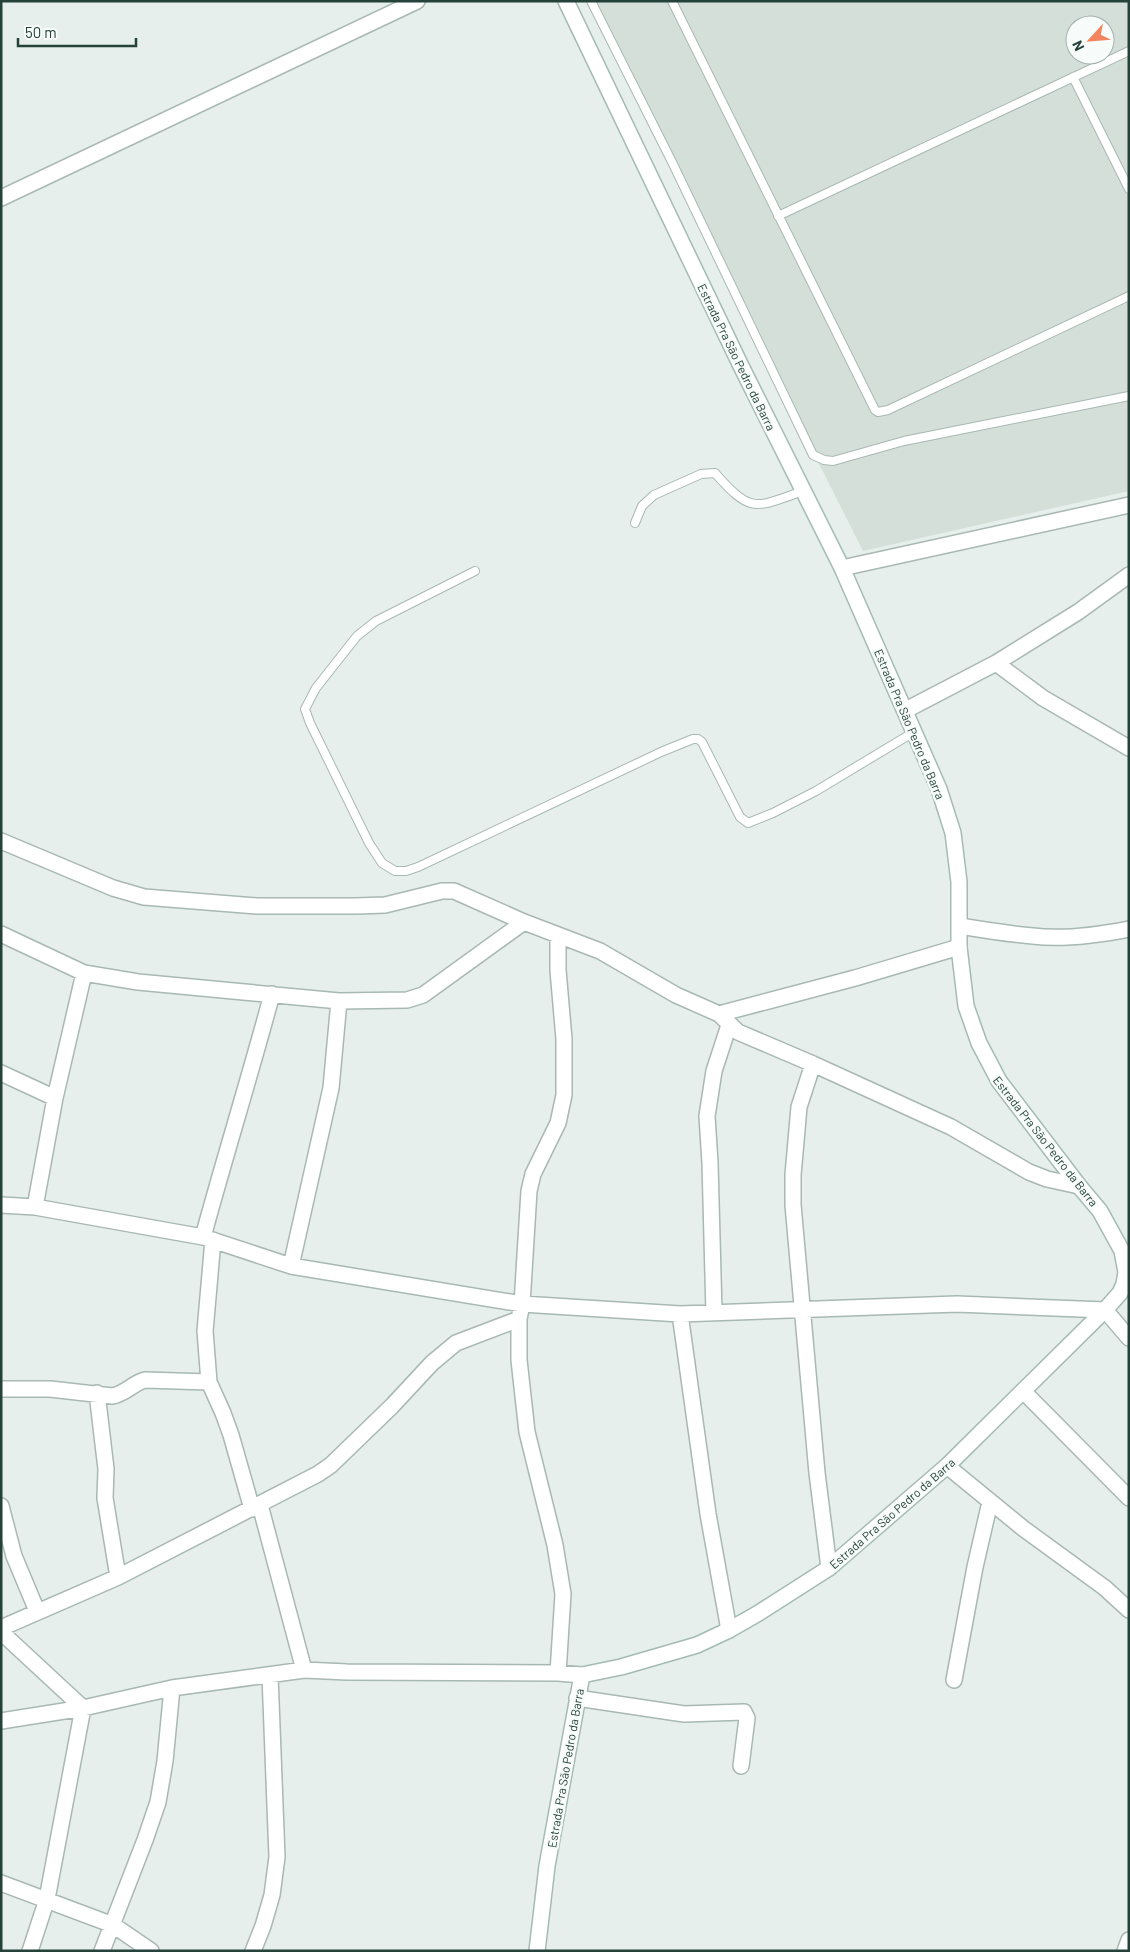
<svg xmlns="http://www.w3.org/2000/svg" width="1130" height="1952" viewBox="0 0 1130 1952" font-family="Barlow,sans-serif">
<rect width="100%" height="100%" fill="#e6efeb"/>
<path fill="#d4dfda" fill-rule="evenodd" d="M586 1H1129V491L863 551ZM1075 25H1105V55H1075Z"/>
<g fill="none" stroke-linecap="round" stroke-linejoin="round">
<g stroke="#a8b8b2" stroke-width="10">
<path id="lane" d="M591 1 672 162 813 455 824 460 833 461 904 441 1129 396
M672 1 875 410 878 412 888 410 1129 296
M1073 77 1129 189
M778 216 1129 51
M635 523 642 506 654 495 701 474 715 473C751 514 755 508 803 491
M475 571 376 621 357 636 316 688 305 709 310 723 369 843 382 863 395 871H406L418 867 661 752 693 739H698L702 742 740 817 748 823 773 813 816 791 914 732"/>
</g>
<g stroke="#a8b8b2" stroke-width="18">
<path id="street" d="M1 198 417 1
M842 568 1129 505
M996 663 1043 698 1129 748
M906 710 996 663 1078 612 1129 575
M1 841 113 888 144 897 257 906H356L385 905 442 891H454L524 922 600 951 676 995 719 1014 738 1032 813 1064 951 1127 1029 1172 1047 1179 1079 1186
M960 926C984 930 1008 934 1033 936 1064 940 1098 935 1129 929
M1 934 84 973 138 982 339 1001 407 1000 423 995 524 922
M719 1014 855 978 959 947
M813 1064 799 1107 793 1175V1205L817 1473 829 1568
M1 1073 55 1098
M1 1205 35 1207 203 1237 291 1266 522 1304 680 1314 957 1304 1105 1310 1129 1338
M35 1207 55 1098 84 973
M203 1237C225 1156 250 1076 272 994
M213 1240 205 1331 209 1382 223 1413 231 1435 252 1509
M291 1266 331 1088 339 1001
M714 1313 710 1163 707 1116 714 1071 729 1025
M680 1314 708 1514 729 1630
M1 1389H50L112 1396C125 1394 133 1383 145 1380L209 1382
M1023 1391 1129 1498
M97 1393 106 1469 105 1498 118 1577
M947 1466 1024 1529 1105 1588 1129 1610
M260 1505 304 1670
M1 1506 14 1556 37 1611
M1 1628 118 1577 318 1474 331 1465 392 1406 432 1363 456 1343 519 1319
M1 1632 83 1708 47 1899 30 1951
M558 1673 563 1594 555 1545 527 1432 519 1360V1319L522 1304 529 1191 533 1174 558 1123 564 1095V1039L558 970V935
M954 1680 975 1567 990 1502
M577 1698 684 1714 744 1712 747 1718 741 1766
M1 1721 83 1708 172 1688 304 1670 347 1672 558 1673 582 1675
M1 1883 113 1925 151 1951
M102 1951 145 1840 158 1802 165 1761 172 1688
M253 1951 263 1926 272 1895 277 1857 270 1675
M1125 1951 1129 1940"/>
</g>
<g stroke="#a4bbb3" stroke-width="18">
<path id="secondary" d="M537 1951 547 1866 582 1675 621 1667 697 1645 729 1630 757 1614 829 1568 947 1466 1105 1310 1120 1293 1124 1284 1126 1272 1122 1251 1100 1211 1079 1186 999 1081 979 1043 966 1006 959 947V882L953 833 939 789 842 568 740 364 566 1"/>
</g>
<use href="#lane" stroke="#fff" stroke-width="8"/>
<use href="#street" stroke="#fff" stroke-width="15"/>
<use href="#secondary" stroke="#fff" stroke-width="15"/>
</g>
<g text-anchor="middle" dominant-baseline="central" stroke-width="5" stroke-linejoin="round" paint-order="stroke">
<g font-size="12" fill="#24423a" stroke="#f7fbf9">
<text transform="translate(737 357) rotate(64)">Estrada Pra São Pedro da Barra</text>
<text transform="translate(910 724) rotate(67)">Estrada Pra São Pedro da Barra</text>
<text transform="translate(1046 1141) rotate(52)">Estrada Pra São Pedro da Barra</text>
<text transform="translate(892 1513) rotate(-41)">Estrada Pra São Pedro da Barra</text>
<text transform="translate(565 1768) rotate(-80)">Estrada Pra São Pedro da Barra</text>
</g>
</g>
<rect width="1130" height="1952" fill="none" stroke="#24423a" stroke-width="5"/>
<g transform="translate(1090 40) rotate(244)"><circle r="24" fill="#f7fbf9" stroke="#a3b1ad"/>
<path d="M0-4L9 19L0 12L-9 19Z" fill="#f4845f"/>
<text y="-8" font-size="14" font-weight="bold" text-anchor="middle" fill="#24423a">N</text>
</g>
<path d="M18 38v8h118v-8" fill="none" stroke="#24423a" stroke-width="2.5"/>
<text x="25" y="38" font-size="15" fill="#24423a" stroke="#f7fbf9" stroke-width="4" paint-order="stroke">50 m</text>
</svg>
